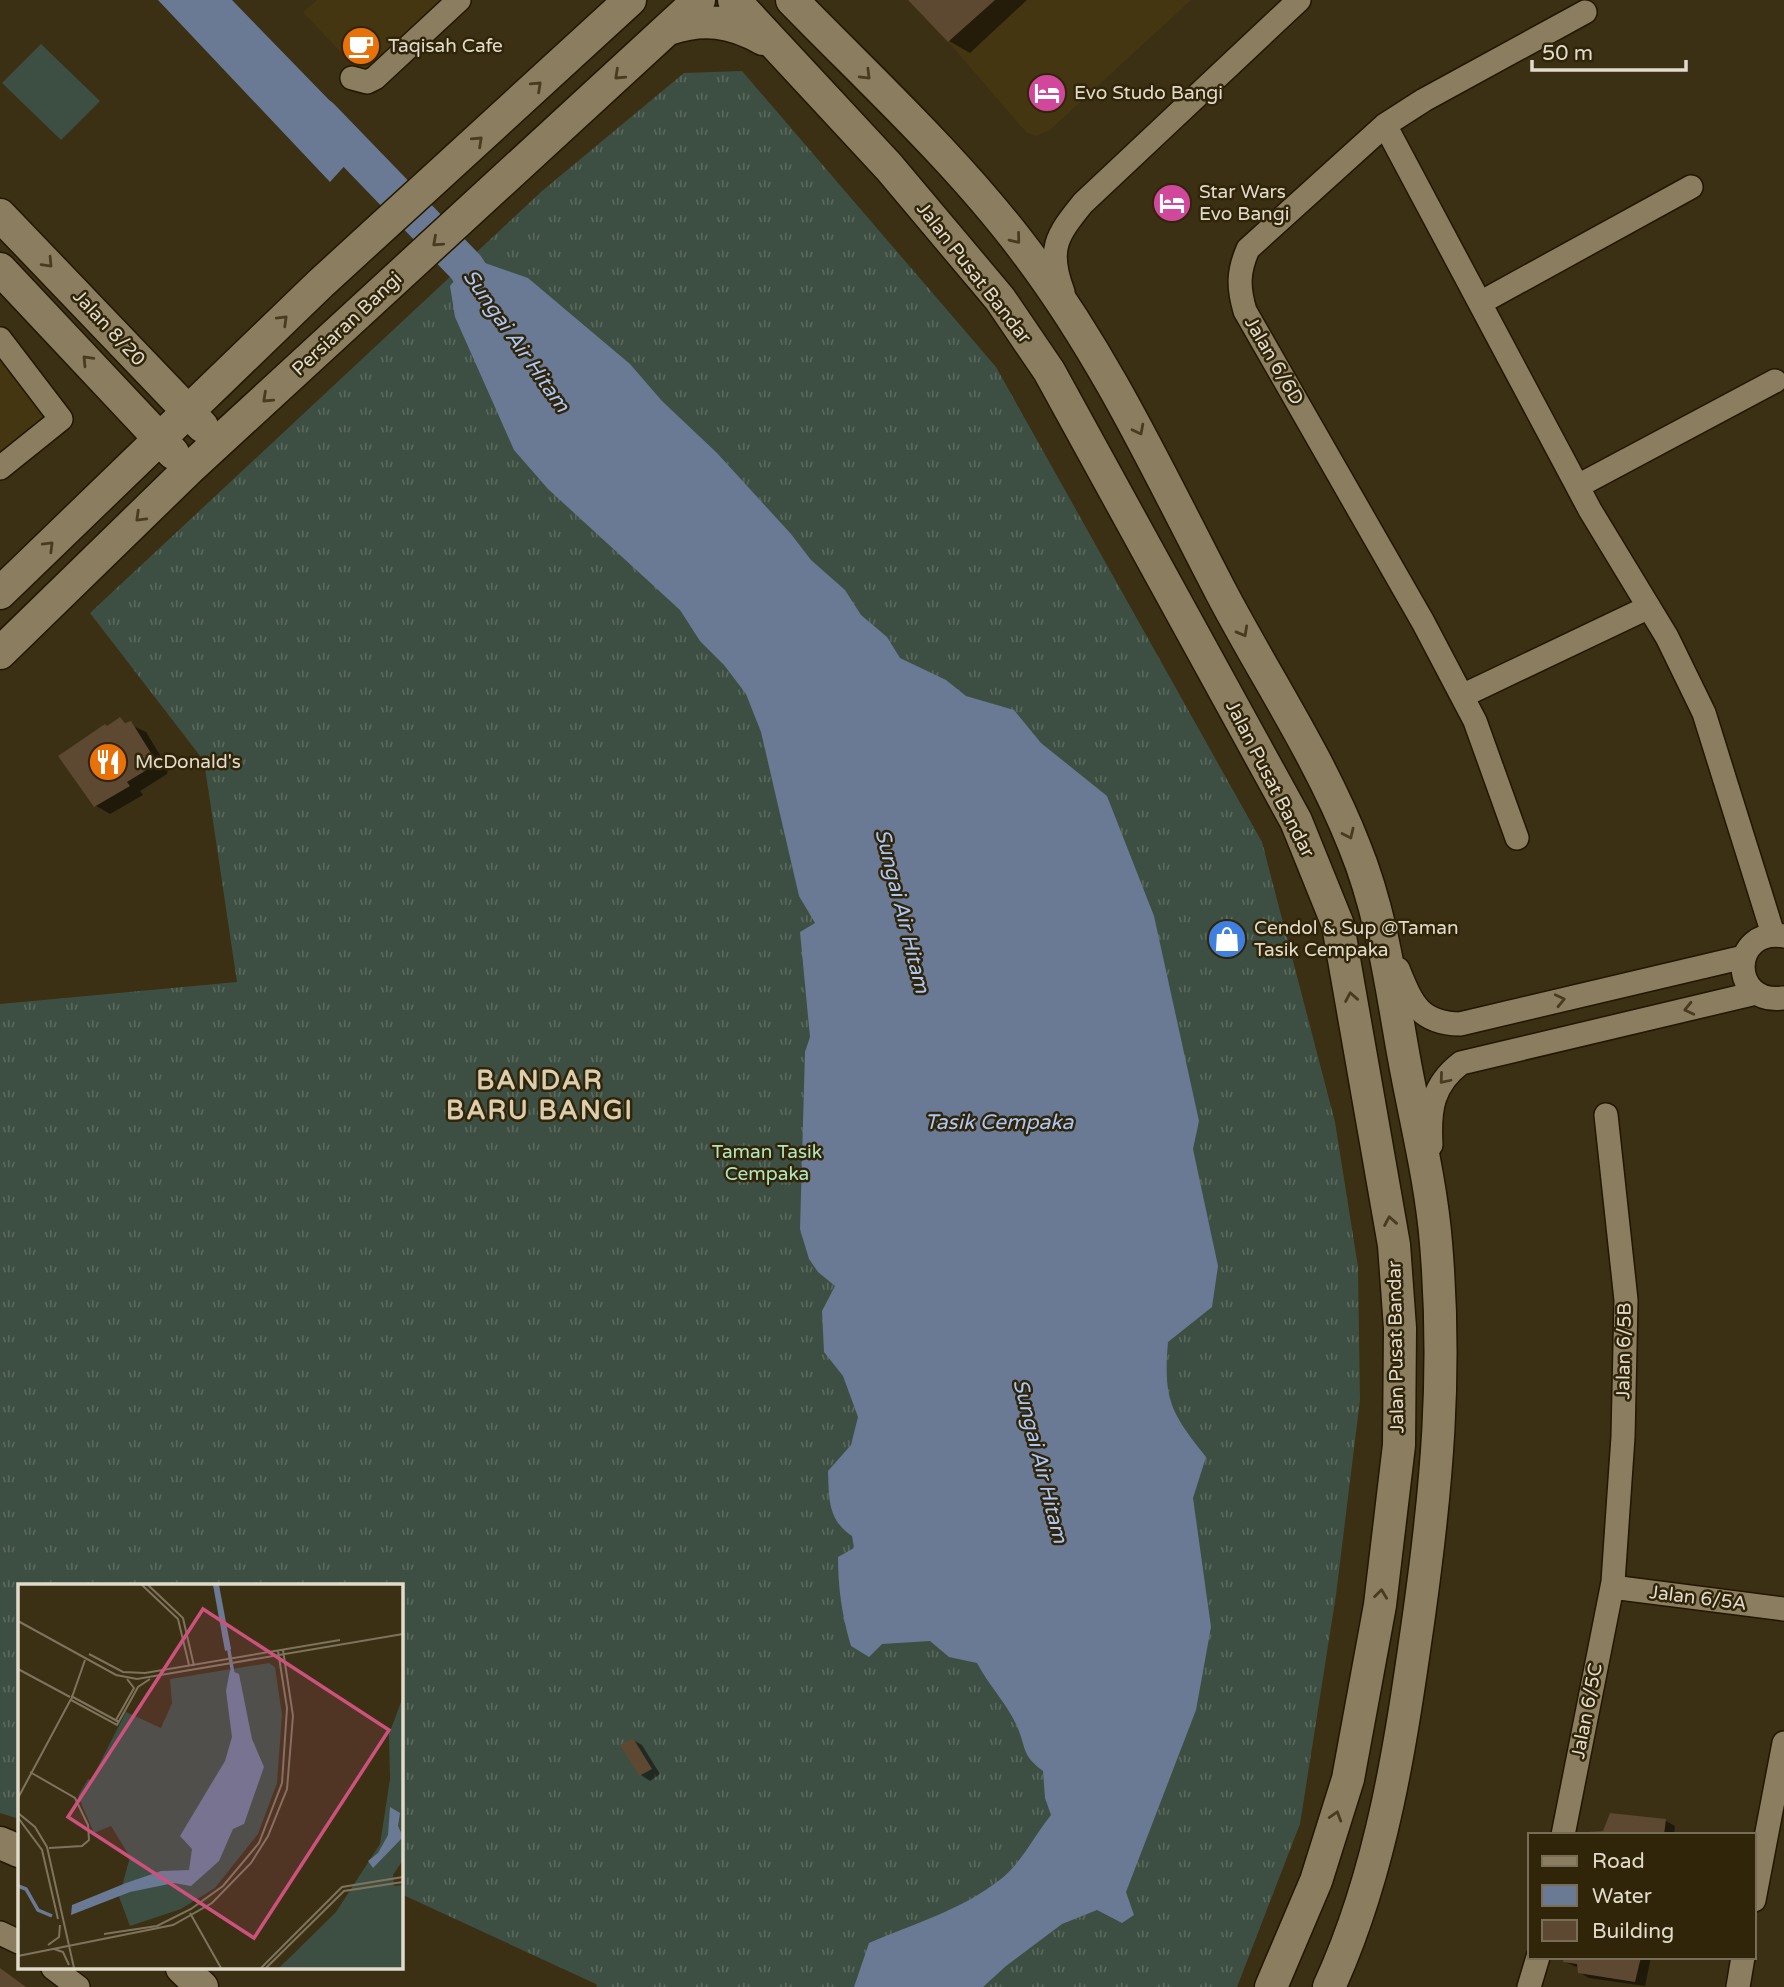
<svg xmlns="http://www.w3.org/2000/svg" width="1784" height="1987" viewBox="0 0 1784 1987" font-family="'Varela Round',sans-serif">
<defs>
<pattern id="grass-tufts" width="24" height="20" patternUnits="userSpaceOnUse" patternTransform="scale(1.75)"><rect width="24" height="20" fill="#3d4f42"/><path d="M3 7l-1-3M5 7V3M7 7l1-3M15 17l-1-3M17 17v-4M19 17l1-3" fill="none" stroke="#59685c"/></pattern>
</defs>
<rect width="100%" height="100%" fill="#3b2f14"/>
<path fill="#453612" d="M317 0H447L372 72 361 74 303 12Z
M912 0H1191L1050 130 1036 136 1026 132Z
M0 356 49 416 0 455Z"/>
<path fill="url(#grass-tufts)" d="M742 71 996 367 1262 842 1335 1122 1358 1267 1360 1400 1336 1595 1300 1824 1237 1987H597L596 1984 401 1894V1586H19V1819L0 1813V1004L237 982 204 761 90 613 542 191 684 73Z"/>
<path fill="#3d4f42" d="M41 44 100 101 61 140 2 83Z"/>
<path fill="#6a7a94" d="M158 0H232L368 140 330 182Z
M485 263 528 278 630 364 662 401 717 453 791 534 811 560 845 590 861 615 887 637 900 658 946 680 966 696 1014 710 1041 743 1107 796 1154 916 1199 1121 1193 1149 1218 1266 1212 1307 1168 1342C1163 1400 1171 1413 1206 1457L1193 1498 1211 1627 1196 1710 1126 1892 1134 1915 1122 1923 1097 1910 1062 1924 1006 1966 983 1987H854L869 1943C913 1924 962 1910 1001 1879 1022 1862 1034 1836 1051 1815L1045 1798 1043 1771C1020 1754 1027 1747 1016 1724 1006 1703 988 1684 977 1663L949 1657 930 1641 882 1644 869 1657 851 1646C842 1616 838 1588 838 1557L854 1548 852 1536C828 1520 829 1499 828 1471L851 1445 858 1417 843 1376 824 1352 822 1311 835 1286 818 1272 809 1259 800 1229 805 1052 810 1037 800 932 815 923 799 896 761 732 746 694 724 665 700 641 680 610 548 489 514 450 455 317 450 286 466 267Z"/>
<path fill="#0007" d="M911 0H1027L970 53 949 41Z
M120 720 146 732 168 768 167 774 140 791 143 795 110 814 95 805 108 728Z
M633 1740 642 1745 660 1774 650 1781 641 1775 623 1746Z
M1666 1821 1675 1826 1674 1835H1588Z
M1566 1957H1651L1645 1986 1589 1978 1579 1972V1968L1565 1962Z"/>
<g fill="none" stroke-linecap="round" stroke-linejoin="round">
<path stroke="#6a7a94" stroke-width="37" d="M321 117 466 267 492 307"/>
</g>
<path fill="#5d4832" d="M908 0H995L948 42Z
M120 717 125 723 131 721 154 758 153 766 127 782 130 786 94 807 58 756 105 724 107 726Z
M633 1738 652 1769 639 1776 620 1745Z
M1610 1813 1666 1819 1664 1835H1586L1587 1832 1603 1831Z
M1564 1957H1641L1635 1982 1578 1973 1577 1964 1563 1962Z
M0 1968 26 1987H0Z"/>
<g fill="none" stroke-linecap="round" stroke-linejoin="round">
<g stroke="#221700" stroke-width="26">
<path id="street" d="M352 78 367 82 375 78 459 0
M1385 125 1590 510 1667 637 1704 713 1773 934
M1063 292C1047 250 1056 236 1083 203L1299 0
M1480 303 1691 187
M0 339 61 419 0 468
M1578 486 1775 381
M1462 696 1649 607
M1517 838 1475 721 1423 622 1245 311C1238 287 1238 272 1248 249L1385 125 1424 100 1585 12
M1784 936C1730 927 1729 1006 1784 998
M1398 969C1412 1003 1419 1023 1460 1024L1744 957
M1431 1145C1429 1110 1432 1085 1461 1063L1756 993
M1612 1587 1784 1609
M1563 1835 1613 1582 1623 1437 1626 1300 1606 1115
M1754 1900 1784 1743
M0 1933 19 1942
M53 1968 78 1987
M1529 1987 1538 1957
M1738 1987 1743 1957"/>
</g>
<g stroke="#221700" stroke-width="35">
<path id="secondary" d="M734 0 889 167 1000 299 1049 371 1296 821 1338 925 1394 1245 1400 1328 1399 1445 1380 1605 1348 1779 1316 1881 1271 1987
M792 0C871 81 956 159 1024 249 1105 355 1160 475 1221 592 1265 676 1319 756 1354 845 1382 913 1391 986 1404 1058 1415 1119 1431 1181 1436 1243 1447 1373 1437 1486 1419 1615 1401 1742 1383 1869 1329 1987
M669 29C703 17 732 21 763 39
M0 215 202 426
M0 269 173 453
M0 593 320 284 630 0
M0 653 189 469 699 0
M0 1843 19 1851
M182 1968 202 1987"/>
</g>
<use href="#street" stroke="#8b7e60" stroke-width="23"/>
<use href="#secondary" stroke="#8b7e60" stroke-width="32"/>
</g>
<defs><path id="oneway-chevron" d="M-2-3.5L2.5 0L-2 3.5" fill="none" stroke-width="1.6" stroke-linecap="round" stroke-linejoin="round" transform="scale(1.75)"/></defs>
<g stroke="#483b1f">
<use href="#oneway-chevron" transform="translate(619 75) rotate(137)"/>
<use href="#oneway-chevron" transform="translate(866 75) rotate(45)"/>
<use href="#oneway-chevron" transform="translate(537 86) rotate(-43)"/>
<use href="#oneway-chevron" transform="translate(478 141) rotate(-43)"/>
<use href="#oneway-chevron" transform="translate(1016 239) rotate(51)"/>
<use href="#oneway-chevron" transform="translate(437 242) rotate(138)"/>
<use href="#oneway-chevron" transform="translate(48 263) rotate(47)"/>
<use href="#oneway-chevron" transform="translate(283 320) rotate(-44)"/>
<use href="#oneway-chevron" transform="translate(87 360) rotate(-134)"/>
<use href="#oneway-chevron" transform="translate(267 398) rotate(137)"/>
<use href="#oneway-chevron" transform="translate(1139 430) rotate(63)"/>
<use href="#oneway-chevron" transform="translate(140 517) rotate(136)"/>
<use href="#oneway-chevron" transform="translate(49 546) rotate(-45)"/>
<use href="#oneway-chevron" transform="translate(1243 632) rotate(61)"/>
<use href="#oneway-chevron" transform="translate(1349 834) rotate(65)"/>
<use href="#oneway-chevron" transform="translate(1351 997) rotate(-100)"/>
<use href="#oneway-chevron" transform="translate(1560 1000) rotate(-13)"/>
<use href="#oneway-chevron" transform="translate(1689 1009) rotate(167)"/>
<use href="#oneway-chevron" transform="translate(1444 1079) rotate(130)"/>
<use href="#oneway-chevron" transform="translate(1390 1221) rotate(-100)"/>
<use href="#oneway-chevron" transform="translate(1381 1594) rotate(-83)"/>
<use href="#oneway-chevron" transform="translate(1336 1816) rotate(-73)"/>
</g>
<defs>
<g id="cafe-disc" transform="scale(2.0125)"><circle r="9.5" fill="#e8710a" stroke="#312509"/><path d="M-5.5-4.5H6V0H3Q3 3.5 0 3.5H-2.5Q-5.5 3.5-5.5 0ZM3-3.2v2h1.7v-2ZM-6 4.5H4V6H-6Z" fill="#fff"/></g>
<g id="hotel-disc" transform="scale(2.0125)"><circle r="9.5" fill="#d1479c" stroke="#312509"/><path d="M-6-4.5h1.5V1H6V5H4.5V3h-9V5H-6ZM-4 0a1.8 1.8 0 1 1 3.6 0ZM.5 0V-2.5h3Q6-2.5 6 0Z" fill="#fff"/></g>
<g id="restaurant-disc" transform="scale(2.0125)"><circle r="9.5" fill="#e8710a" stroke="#312509"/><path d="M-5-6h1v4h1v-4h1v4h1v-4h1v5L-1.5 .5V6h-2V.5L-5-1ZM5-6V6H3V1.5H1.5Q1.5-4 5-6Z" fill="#fff"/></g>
<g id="shop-disc" transform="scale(2.0125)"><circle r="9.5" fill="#3f7fe0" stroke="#312509"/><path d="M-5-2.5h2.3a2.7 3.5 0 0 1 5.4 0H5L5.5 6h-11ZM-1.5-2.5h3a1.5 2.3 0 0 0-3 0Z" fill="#fff"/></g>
</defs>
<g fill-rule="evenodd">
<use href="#cafe-disc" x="361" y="46"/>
<use href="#hotel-disc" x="1047" y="93"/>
<use href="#hotel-disc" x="1172" y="203"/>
<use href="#restaurant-disc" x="108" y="762"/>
<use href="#shop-disc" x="1227" y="939"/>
</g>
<g text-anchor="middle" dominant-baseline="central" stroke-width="5" stroke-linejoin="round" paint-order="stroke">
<g font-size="19" fill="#e2dbcb" stroke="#312509" text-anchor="start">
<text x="388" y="46">Taqisah Cafe</text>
<text x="1074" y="93">Evo Studo Bangi</text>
<text x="1199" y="192">Star Wars<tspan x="1199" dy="22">Evo Bangi</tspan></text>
<text x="135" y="762">McDonald's</text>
<text x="1254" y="928">Cendol &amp; Sup @Taman<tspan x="1254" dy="22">Tasik Cempaka</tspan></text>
</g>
<g font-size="19" fill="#e2dbcb" stroke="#312509">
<text transform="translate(974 273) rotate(52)">Jalan Pusat Bandar</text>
<text transform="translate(347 324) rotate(-43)">Persiaran Bangi</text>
<text transform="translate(109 328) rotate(47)">Jalan 8/20</text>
<text transform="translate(1274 361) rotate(60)">Jalan 6/6D</text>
<text transform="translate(1270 779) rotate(63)">Jalan Pusat Bandar</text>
<text transform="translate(1396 1347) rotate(-91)">Jalan Pusat Bandar</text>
<text transform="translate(1624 1351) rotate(-89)">Jalan 6/5B</text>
<text transform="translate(1698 1598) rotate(7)">Jalan 6/5A</text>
<text transform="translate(1587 1711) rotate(-79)">Jalan 6/5C</text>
</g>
<g font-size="19" fill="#b0e5bf" stroke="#312509">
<text x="767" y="1152">Taman Tasik<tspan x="767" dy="22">Cempaka</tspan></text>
</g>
<g font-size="21" font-style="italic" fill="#aac7f8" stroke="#312509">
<text transform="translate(516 341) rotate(55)">Sungai Air Hitam</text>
<text transform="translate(902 911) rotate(76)">Sungai Air Hitam</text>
<text x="999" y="1122">Tasik Cempaka</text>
<text transform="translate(1040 1461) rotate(76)">Sungai Air Hitam</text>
</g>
<g font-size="26" font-weight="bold" letter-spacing="2" fill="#dccdae" stroke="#312509">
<text x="540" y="1080">BANDAR<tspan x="540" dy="30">BARU BANGI</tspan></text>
</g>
</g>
<g transform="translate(18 1584)">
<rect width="385" height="385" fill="#3b2f14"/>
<path d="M251 79 257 83 264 131 259 199 240 250 197 304 163 325 112 342 101 313 112 273 93 242 76 249 60 212 70 195 73 196 108 128 143 144 154 119 152 95ZM385 113V276L375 291 376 302 385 301V384H261L318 328 362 260 372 195 371 150Z" fill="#3d4f42"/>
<path d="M195 1H201L213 65 207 67ZM212 86 221 90 234 155 246 183 226 240 215 245 201 277 173 302 156 299 112 308 53 331 54 321 108 299 143 287 171 286 174 265 162 252 207 177 214 153 208 107ZM372 223 382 229 380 242 385 253 355 284 350 277 360 269 370 251Z" fill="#6a7a94"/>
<path fill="none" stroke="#6a7a94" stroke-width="3.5" d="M210 61 215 90M0 302 8 305 20 326 34 332"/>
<path fill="none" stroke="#7e745d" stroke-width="2" d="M124 1 160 35 171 81M130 1 165 34 176 82M0 37 98 91 119 95 385 50M71 70 105 88 127 89 322 56M67 76 53 116 99 141 120 103 132 95M0 85 52 113M53 112 101 138M98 136 116 104 109 95M12 188 57 214 70 241 71 256 64 262 31 264M0 214 53 115M0 229 17 243 29 263 56 384M1 235 24 266 40 335M172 329 203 384M86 350 139 342 173 325 205 302 241 259 264 199 269 124 260 67M30 361 41 353 42 341M36 365 45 368 51 381M0 372 155 341 194 319 233 279 250 252 269 205 275 132 265 66M243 384 324 303 385 293M248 384 326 307 385 298"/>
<path fill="#cc527d" fill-opacity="0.15" stroke="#cc527d" stroke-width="3.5" d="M185 25 371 146 236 354 50 233Z"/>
<rect width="385" height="385" fill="none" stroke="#e2dbcb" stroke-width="3.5"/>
</g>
<rect x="1528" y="1833" width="228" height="126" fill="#312509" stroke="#786e57" stroke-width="2"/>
<rect x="1542" y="1856" width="35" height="10" fill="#8b7e60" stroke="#786e57" stroke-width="2"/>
<text x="1592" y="1868" font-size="21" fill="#e2dbcb">Road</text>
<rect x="1542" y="1885" width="35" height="21" fill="#6a7a94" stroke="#786e57" stroke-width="2"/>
<text x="1592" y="1903" font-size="21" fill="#e2dbcb">Water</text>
<rect x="1542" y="1920" width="35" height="21" fill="#5d4832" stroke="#786e57" stroke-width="2"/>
<text x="1592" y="1938" font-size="21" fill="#e2dbcb">Building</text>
<path d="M1532 60v10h154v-10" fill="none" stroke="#e2dbcb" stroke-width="3.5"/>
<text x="1542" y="60" font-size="21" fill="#e2dbcb" stroke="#312509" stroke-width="5" paint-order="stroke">50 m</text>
</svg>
